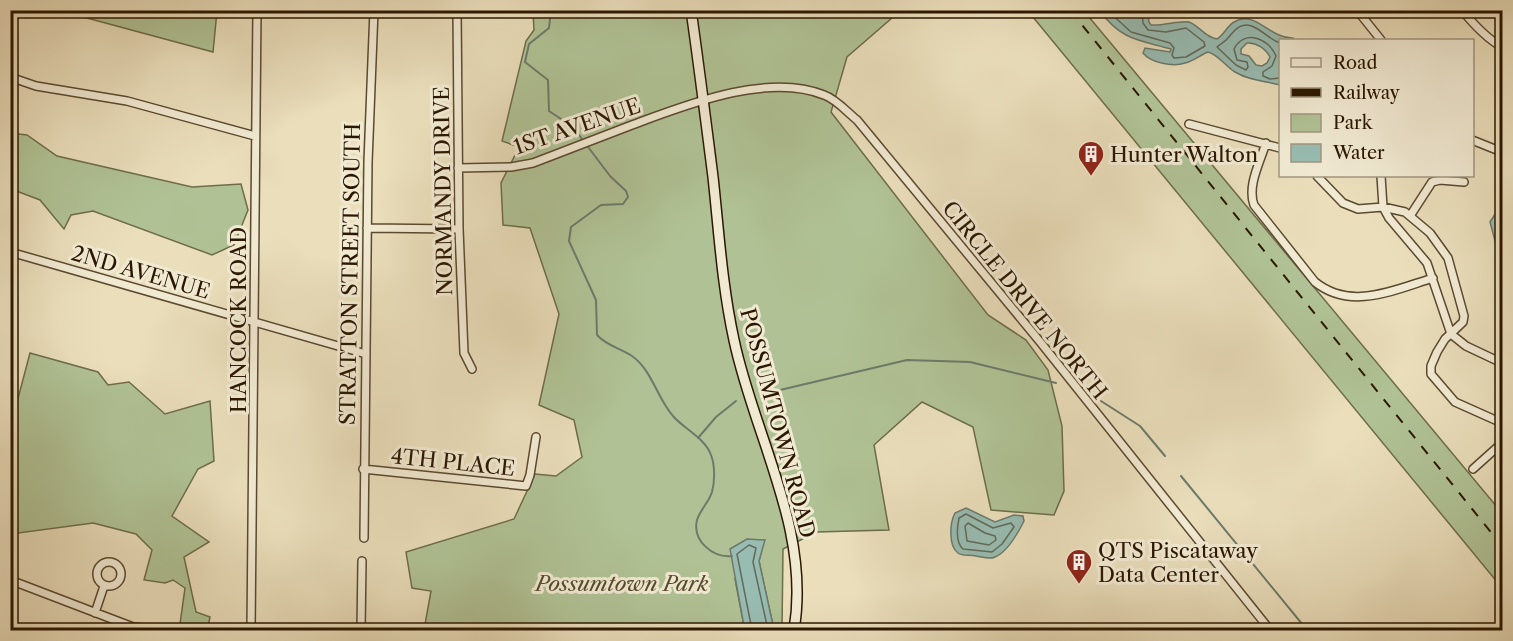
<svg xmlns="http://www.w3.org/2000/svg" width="1513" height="641" viewBox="0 0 1513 641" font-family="'Libre Caslon Text',serif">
<rect width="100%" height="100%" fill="#eadebb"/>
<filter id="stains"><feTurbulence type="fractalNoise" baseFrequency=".00333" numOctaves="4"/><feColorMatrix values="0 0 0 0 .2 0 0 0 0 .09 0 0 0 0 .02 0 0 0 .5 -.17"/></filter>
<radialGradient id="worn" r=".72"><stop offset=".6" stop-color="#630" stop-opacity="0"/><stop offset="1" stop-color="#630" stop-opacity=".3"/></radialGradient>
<path fill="#b0c295" stroke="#6e6c4a" stroke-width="1.5" d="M61 11H217L213 52Z
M533 11H900L847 57 831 112 988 315 1026 340 1048 370 1062 426 1064 491 1054 515 991 510 973 427 922 402 874 445 889 530 816 532 783 549 782 630H774L759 561 764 540 735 579 744 626 748 630H424L431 591 412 588 406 552 514 519 535 474 556 476 582 457 574 420 539 405 559 314 530 228 503 225 501 183 519 147 502 141 526 41 534 30Z
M1028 11H1084L1502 513V588Z
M10 133 27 135 57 156 192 187 241 184 248 210 234 245 212 255 93 211 71 215 64 229 40 200 11 189Z
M30 353 98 372 108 385 129 382 165 414 210 401 214 461 198 469 172 516 209 542 184 557 196 612 210 617 208 627 180 624 185 588 173 580 165 583 144 580 152 550 136 534 93 523 11 534V425Z"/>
<path fill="#98bcb2" stroke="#6d7a6b" stroke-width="1.5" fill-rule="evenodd" d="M1100 11H1148L1149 22 1151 25C1163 26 1181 20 1189 22 1200 26 1204 37 1217 39 1224 35 1227 26 1234 22 1255 9 1270 39 1293 38L1294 40H1280V85C1265 81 1250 81 1235 72 1225 66 1219 55 1208 52 1200 55 1194 61 1185 63 1173 67 1151 63 1143 53L1145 48 1170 52 1171 49C1139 40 1121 40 1100 11ZM1247 43C1256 42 1266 49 1270 57L1267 63 1262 66 1256 65 1249 56 1241 54V49Z
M1502 195V267L1490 222 1499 208Z
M966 508 995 522 1014 515 1023 516 1024 521C1018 533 1008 552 995 557 989 560 983 557 976 556 970 554 963 557 958 553 948 546 950 522 955 513Z
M747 539 765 540 759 561 774 630H748L744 626 730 549Z"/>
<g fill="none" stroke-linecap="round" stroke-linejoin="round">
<path stroke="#626a59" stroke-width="1.5" d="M1107 10 1131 32 1170 43 1174 48 1172 55 1174 58 1186 57 1205 46 1204 42 1186 28 1166 32 1148 30 1143 23 1142 10
M1280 43C1271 40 1265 33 1256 28 1243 20 1235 29 1228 38 1225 42 1220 44 1217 47L1236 65 1246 70 1248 67 1247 62 1237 60 1234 49C1244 29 1269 38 1276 56L1272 66 1263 72V76L1270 79 1280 78
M966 514 993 528 1011 523 1014 527 1002 544 992 552 963 549C955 542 957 528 959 518Z
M968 523 985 533 995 536 996 540 989 545 967 541 965 526Z
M752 630 737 554 749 545 756 548 753 562 768 630"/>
<path stroke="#6d7a6b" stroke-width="2" d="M551 10 549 28 529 44 525 62 548 80 549 111 573 127 610 176 626 191 628 197 623 204 601 205 571 227 569 241 596 300 597 335C607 346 620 348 632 356 652 370 657 398 673 416 684 429 705 438 711 455 715 465 715 481 712 492 709 502 700 510 697 520 692 541 713 558 732 556
M780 390 907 360 970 362 1056 383
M1101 401 1140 426 1165 456
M698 438 716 417 736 401
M1181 476 1307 630"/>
<g stroke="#5c492f" stroke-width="10">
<path id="minor" d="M457 10 459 229 464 353 472 369
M1357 10 1381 40
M1462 10C1474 25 1486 38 1502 47
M10 77 36 86 127 101 255 136
M1189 124 1280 148
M1472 140 1502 152
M1266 143C1260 162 1247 186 1254 205L1315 282C1351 311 1394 290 1433 278
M458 168 511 167 533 163C566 150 599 138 632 125 686 105 768 72 824 95 836 99 847 112 857 120L1041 343 1270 630
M1317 176 1343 203 1358 209 1383 207 1405 212 1430 233 1448 258 1464 316 1463 322 1445 339 1437 352 1431 366V374L1455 402 1502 423
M1381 176 1383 207 1389 218 1427 263 1451 334 1466 346 1502 363
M1410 216 1432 182 1440 180 1464 182
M367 228 459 229
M10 252 366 354
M363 469 526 486 530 475 536 437
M1473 469 1502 443
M364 538 368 162 374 10
M97 574a12 12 0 1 1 24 0a12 12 0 1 1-24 0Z
M10 580 133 627 162 630
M95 613 104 586
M251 630 257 10
M361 630 362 561"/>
</g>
<g stroke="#2c1700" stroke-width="12">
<path id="secondary" d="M691 10C699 66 706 122 713 177 719 232 722 285 734 340 754 436 811 529 794 630"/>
</g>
<use href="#minor" stroke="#f1ead3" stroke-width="7"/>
<use href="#secondary" stroke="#f1ead3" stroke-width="9"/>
<path stroke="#2c1700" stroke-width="2" stroke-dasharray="10 10" stroke-linecap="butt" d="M1070 10 1502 546"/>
</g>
<defs>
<g id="building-pin" transform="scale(1.35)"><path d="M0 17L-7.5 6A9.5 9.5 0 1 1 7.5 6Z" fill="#8f2418" stroke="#f1ead3"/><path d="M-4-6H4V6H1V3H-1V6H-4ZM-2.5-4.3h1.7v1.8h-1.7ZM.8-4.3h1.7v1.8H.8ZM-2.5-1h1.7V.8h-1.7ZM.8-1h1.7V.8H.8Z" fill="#fff"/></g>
</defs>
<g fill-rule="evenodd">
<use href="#building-pin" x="1091" y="154"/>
<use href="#building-pin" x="1079" y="562"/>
</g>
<g text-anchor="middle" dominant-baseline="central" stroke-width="6" stroke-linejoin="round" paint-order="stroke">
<g font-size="21" fill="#2c1700" stroke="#f1ead3">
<text transform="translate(577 126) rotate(-19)">1ST AVENUE</text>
<text transform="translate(443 191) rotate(-91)">NORMANDY DRIVE</text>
<text transform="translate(141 272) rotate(16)">2ND AVENUE</text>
<text transform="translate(350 274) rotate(-89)">STRATTON STREET SOUTH</text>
<text transform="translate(1025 300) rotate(51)">CIRCLE DRIVE NORTH</text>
<text transform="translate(238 320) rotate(-90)">HANCOCK ROAD</text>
<text transform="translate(778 423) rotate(75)">POSSUMTOWN ROAD</text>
<text transform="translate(453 462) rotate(6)">4TH PLACE</text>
</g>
<g font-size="21" fill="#2c1700" stroke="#f1ead3" text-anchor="start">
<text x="1110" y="154">Hunter Walton</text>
<text x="1098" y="550">QTS Piscataway<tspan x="1098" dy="24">Data Center</tspan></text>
</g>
<g font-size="21" font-style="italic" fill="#544a2d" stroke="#f1ead3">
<text x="622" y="583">Possumtown Park</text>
</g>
</g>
<rect width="1513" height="641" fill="none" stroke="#eadebb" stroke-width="36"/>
<rect x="12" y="12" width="1489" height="617" fill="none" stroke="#2c1700" stroke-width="3"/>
<rect x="18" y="18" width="1477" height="605" fill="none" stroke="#2c1700" stroke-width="1.5"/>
<rect x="1279" y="39" width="195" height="138" fill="#f1ead3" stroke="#a2967f" stroke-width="1.5"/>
<rect x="1291" y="58" width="30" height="9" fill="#f1ead3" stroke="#a2967f" stroke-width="1.5"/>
<text x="1333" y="69" font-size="18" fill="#2c1700">Road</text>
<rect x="1291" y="88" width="30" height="9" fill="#2c1700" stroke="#a2967f" stroke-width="1.5"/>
<text x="1333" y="99" font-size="18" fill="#2c1700">Railway</text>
<rect x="1291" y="114" width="30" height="18" fill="#b0c295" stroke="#a2967f" stroke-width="1.5"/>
<text x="1333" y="129" font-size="18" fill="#2c1700">Park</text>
<rect x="1291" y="144" width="30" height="18" fill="#98bcb2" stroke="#a2967f" stroke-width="1.5"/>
<text x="1333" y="159" font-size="18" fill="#2c1700">Water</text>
<rect width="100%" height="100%" filter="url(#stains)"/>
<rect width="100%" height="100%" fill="url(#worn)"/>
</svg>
